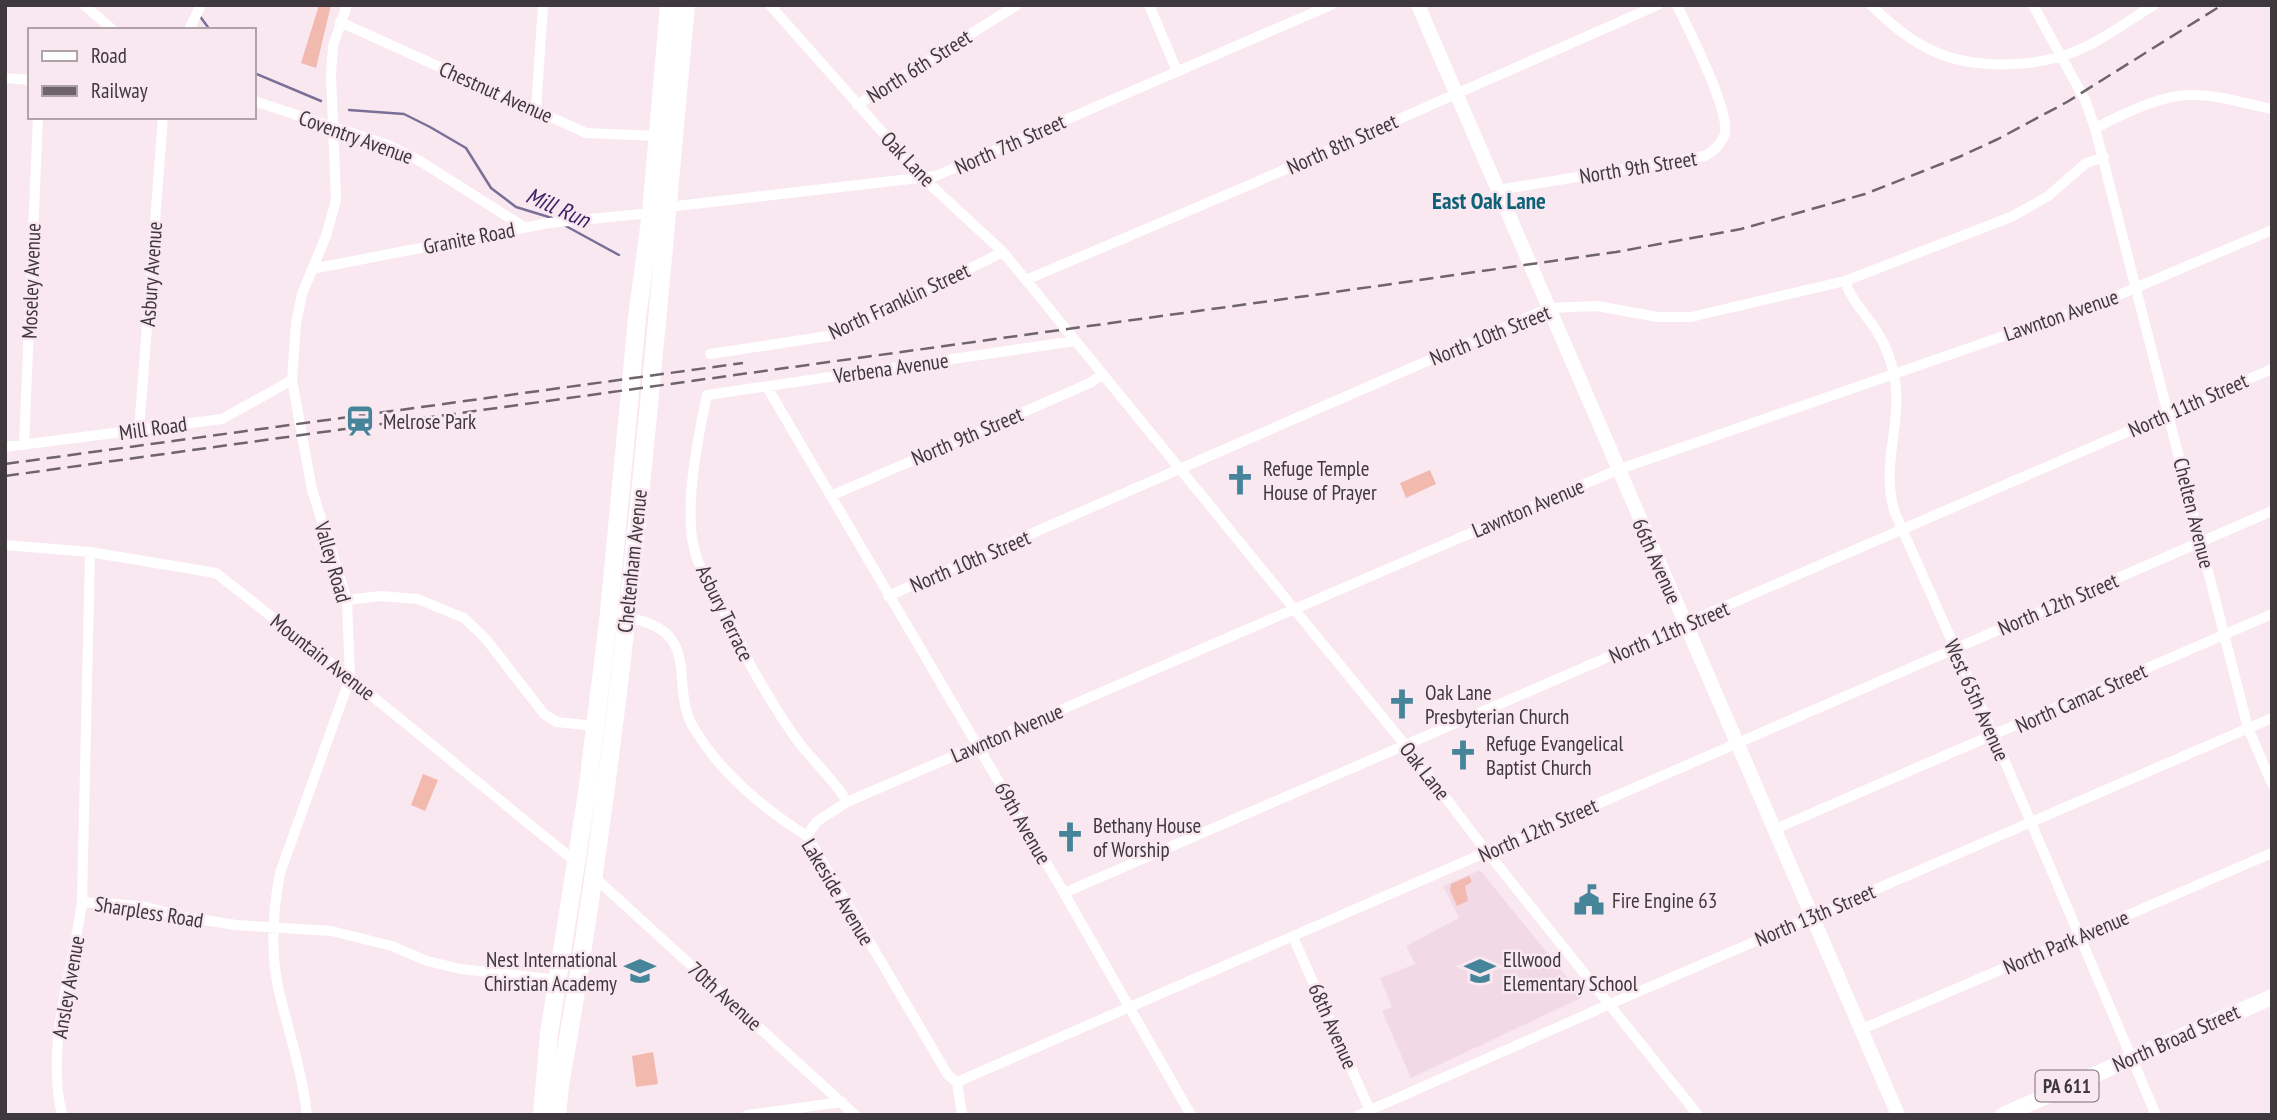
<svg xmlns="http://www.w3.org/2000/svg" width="2277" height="1120" viewBox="0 0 2277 1120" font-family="'PT Sans Narrow',sans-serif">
<rect width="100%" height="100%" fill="#fae8f1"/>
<path fill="#f1d9e6" d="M1480 870 1583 997 1411 1078 1382 1011 1392 1007 1380 978 1415 964 1406 946 1459 918 1443 886Z"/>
<path fill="#f2baae" d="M319 5H331L316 68 301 63Z
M1430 470 1436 484 1406 498 1400 483Z
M423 774 438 780 425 811 411 805Z
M1469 876 1472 882 1465 886 1468 901 1457 906 1450 890 1451 884Z
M653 1052 658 1084 636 1087 632 1056Z"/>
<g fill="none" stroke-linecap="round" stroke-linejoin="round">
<path stroke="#7a6f97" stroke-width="2.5" d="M199 15 210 30
M254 73 321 101
M349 110 404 114 430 127 466 148 491 188 516 207 552 218
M564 225 619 255"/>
<path stroke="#fff" stroke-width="10" d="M84 5 113 30
M770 5 922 177 1003 252 1406 746 1487 852 1698 1115
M1149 5 1177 71
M1871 5C1887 21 1907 38 1927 48 1964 68 2019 68 2059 57 2093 48 2124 23 2154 5
M2033 5 2085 100 2095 128 2248 728 2272 784
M340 22 586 133 658 136
M189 30 201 5
M5 78 30 80
M254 101 388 145 420 161 524 227
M857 105 1017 5
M536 110 543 5
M2095 128C2124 114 2157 96 2190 95 2216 94 2246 104 2272 109
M1498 190 1704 156C1712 153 1723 142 1725 133 1729 108 1689 31 1677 5
M312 269 549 223 651 213 668 207 936 176 1331 5
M1026 280 1254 183 1658 5
M1845 281C1851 300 1865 313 1876 330 1886 345 1892 363 1895 380 1902 425 1880 468 1895 513L1994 736 2156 1115
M710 354 835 335 1003 252
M767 387 1064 893 1191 1115
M139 430 163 117
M24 445 38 117
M5 447 222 419 292 380
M831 496 1090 383 1102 375
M5 545 90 552 216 573 350 678 577 863
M888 596 1549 308 1597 306 1658 317H1691L1845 281 2011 217 2047 197 2086 163 2104 157
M347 600 380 596 418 599 464 618 486 639 544 714 557 722 595 726
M623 617C708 629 666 685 695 730 721 773 765 810 807 836L948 1075 957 1082 962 1115
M847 802C833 777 810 759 794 736 779 714 765 691 752 668 745 655 741 641 734 629 720 603 701 577 694 548 684 506 698 437 707 395L1075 341
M1773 830 2272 614
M807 836 816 822 847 802 1617 470 2102 302 2272 230
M592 875 855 1115
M1064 893 2272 369
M82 902 142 906 184 917 236 925 331 931 392 946 427 961 461 969 559 980
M1293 937 1372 1115
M1860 1030 2272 853
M957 1082 2272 511
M62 1115C45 1042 73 973 82 902L90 552
M307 1115C302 1071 288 1030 278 987 270 949 273 910 280 873L350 678 347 600 312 490 292 380 296 323 302 294 326 236 336 200 331 75 333 46 347 5
M747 1115 842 1102
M1359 1115 1617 1001 2272 718"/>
<path stroke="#fff" stroke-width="14" d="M1418 5 1898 1115"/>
<path stroke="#fff" stroke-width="16" d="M2003 1115 2272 997"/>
<path stroke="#fff" stroke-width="18" d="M542 1115 549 1034 587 793 608 622 637 318 651 213 669 5
M557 1115 560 1085C624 728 653 366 686 5"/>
<path stroke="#6e646a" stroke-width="2.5" stroke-dasharray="14 7" stroke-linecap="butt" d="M5 464 743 363
M5 476 1335 292 1616 252 1741 229 1865 194 1959 157 1998 139 2067 102 2222 5"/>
</g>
<defs>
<g id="station-bare" transform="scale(2.415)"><path d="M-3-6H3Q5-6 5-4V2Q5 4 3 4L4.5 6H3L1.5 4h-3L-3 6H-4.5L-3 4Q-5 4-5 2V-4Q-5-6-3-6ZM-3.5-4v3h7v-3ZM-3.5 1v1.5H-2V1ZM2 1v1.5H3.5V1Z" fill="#458499" stroke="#fae8f1" stroke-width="2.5" paint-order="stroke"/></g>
<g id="church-bare" transform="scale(2.415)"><path d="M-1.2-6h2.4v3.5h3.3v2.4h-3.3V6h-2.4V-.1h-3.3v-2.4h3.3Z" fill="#458499" stroke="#fae8f1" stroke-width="2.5" paint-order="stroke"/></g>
<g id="civic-bare" transform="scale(2.415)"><path d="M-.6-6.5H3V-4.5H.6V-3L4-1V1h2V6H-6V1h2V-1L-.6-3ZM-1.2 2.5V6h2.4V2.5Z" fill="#458499" stroke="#fae8f1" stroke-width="2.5" paint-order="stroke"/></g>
<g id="school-bare" transform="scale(2.415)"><path d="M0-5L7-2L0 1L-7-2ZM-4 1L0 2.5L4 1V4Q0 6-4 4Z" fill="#458499" stroke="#fae8f1" stroke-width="2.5" paint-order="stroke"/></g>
</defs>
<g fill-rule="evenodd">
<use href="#station-bare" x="360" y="421"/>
<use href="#church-bare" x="1240" y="480"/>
<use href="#church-bare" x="1402" y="704"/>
<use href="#church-bare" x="1463" y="755"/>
<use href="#church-bare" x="1070" y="837"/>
<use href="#civic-bare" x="1589" y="900"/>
<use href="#school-bare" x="640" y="971"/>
<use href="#school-bare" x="1480" y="971"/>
</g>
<g text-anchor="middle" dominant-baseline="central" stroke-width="5" stroke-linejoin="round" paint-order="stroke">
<rect fill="#fae8f1" stroke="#776d72" stroke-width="2" x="2035.5" y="1070.5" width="63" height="31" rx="5"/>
<g font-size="19" font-weight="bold" fill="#3f383c">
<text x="2067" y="1086">PA 611</text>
</g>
<g font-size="21" fill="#3f383c" stroke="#fae8f1">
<text transform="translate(919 66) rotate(-32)">North 6th Street</text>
<text transform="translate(496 92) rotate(24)">Chestnut Avenue</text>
<text transform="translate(356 137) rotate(20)">Coventry Avenue</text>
<text transform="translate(1010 144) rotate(-24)">North 7th Street</text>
<text transform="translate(1342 144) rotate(-24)">North 8th Street</text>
<text transform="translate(908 159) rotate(46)">Oak Lane</text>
<text transform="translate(1638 167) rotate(-9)">North 9th Street</text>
<text transform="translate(469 238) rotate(-11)">Granite Road</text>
<text transform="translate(151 274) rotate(-86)">Asbury Avenue</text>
<text transform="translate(31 281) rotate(-88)">Moseley Avenue</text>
<text transform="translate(899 301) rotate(-25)">North Franklin Street</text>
<text transform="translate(2061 315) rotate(-19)">Lawnton Avenue</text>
<text transform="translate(1490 335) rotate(-22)">North 10th Street</text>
<text transform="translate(891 368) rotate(-8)">Verbena Avenue</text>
<text transform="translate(2188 405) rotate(-24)">North 11th Street</text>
<text transform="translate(153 428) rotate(-8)">Mill Road</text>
<text transform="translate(967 436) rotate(-23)">North 9th Street</text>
<text transform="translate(1528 508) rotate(-23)">Lawnton Avenue</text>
<text transform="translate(2194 513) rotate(76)">Chelten Avenue</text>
<text transform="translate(632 561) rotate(-84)">Cheltenham Avenue</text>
<text transform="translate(970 561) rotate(-23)">North 10th Street</text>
<text transform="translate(1657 561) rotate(66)">66th Avenue</text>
<text transform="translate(333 562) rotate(74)">Valley Road</text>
<text transform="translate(2058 604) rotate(-23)">North 12th Street</text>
<text transform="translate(725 613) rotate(64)">Asbury Terrace</text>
<text transform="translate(1669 632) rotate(-23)">North 11th Street</text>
<text transform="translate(323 657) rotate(38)">Mountain Avenue</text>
<text transform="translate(2081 698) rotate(-24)">North Camac Street</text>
<text transform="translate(1977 700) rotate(66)">West 65th Avenue</text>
<text transform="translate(1007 733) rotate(-23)">Lawnton Avenue</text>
<text transform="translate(1425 771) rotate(52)">Oak Lane</text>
<text transform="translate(1023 823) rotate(60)">69th Avenue</text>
<text transform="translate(1538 830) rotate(-24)">North 12th Street</text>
<text transform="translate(838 892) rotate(59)">Lakeside Avenue</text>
<text transform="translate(149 912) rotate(9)">Sharpless Road</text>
<text transform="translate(1815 915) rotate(-23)">North 13th Street</text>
<text transform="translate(2066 942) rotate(-23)">North Park Avenue</text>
<text transform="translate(68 987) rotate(-80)">Ansley Avenue</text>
<text transform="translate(725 996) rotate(42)">70th Avenue</text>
<text transform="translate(1333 1026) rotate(66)">68th Avenue</text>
<text transform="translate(2176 1038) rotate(-24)">North Broad Street</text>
</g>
<g font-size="21" fill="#3f383c" stroke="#fae8f1" text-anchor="start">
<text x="383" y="421">Melrose Park</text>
<text x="1263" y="468">Refuge Temple<tspan x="1263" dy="24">House of Prayer</tspan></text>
<text x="1425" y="692">Oak Lane<tspan x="1425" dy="24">Presbyterian Church</tspan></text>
<text x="1486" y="743">Refuge Evangelical<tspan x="1486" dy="24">Baptist Church</tspan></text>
<text x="1093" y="825">Bethany House<tspan x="1093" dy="24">of Worship</tspan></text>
<text x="1612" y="900">Fire Engine 63</text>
<text x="617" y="959" text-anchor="end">Nest International<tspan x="617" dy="24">Chirstian Academy</tspan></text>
<text x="1503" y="959">Ellwood<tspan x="1503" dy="24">Elementary School</tspan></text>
</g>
<g font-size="23" font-weight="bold" fill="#0f6177" stroke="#fae8f1">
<text x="1489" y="200">East Oak Lane</text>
</g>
<g font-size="23" font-style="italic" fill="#3d2569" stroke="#fae8f1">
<text transform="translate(558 207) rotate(24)">Mill Run</text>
</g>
</g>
<rect width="2277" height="1120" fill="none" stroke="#3f383c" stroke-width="14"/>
<rect x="28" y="28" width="228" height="91" fill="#fae8f1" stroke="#afa2a9" stroke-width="2"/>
<rect x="42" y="51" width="35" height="10" fill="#ffffff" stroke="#afa2a9" stroke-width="2"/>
<text x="91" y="63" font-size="21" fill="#3f383c">Road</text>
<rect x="42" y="86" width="35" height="10" fill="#6e646a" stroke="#afa2a9" stroke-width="2"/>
<text x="91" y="98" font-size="21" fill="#3f383c">Railway</text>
</svg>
